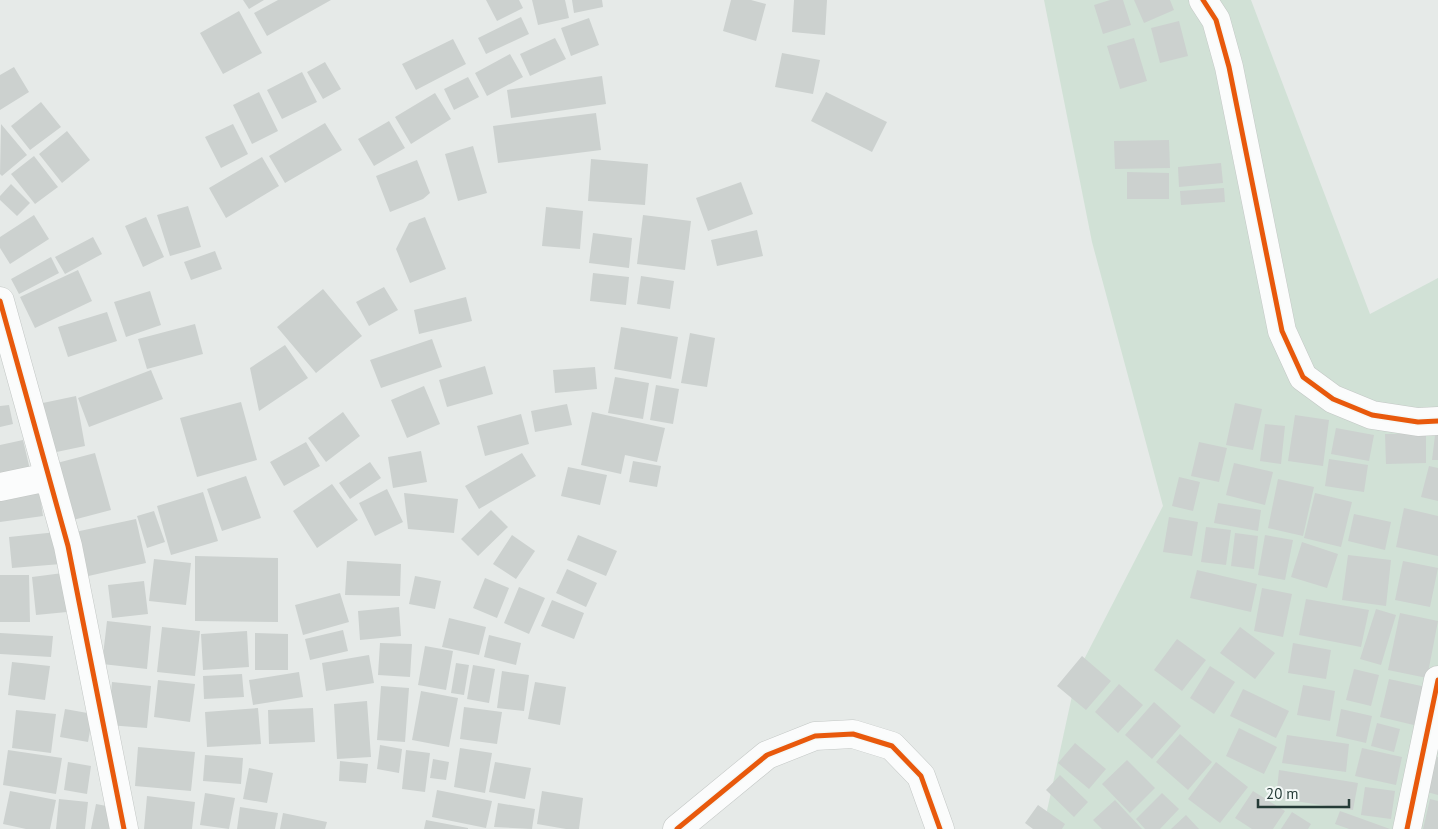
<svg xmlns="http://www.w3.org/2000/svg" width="1438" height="829" viewBox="0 0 1438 829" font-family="'PT Sans',sans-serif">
<rect width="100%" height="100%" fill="#e6eae8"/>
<path fill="#d1e1d6" d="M1044 0H1251L1370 314 1438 278V829H1043L1077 673 1163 506 1092 242Z"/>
<path fill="#ccd1cf" d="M243 0H264L249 9Z
M278 0H331L267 36 254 13Z
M486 0H519L523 8 497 21Z
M532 0H565L569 18 538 25Z
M572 0H602L603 7 574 13Z
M731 0H751L766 4 756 41 723 31Z
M794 0H827L825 35 792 32Z
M1110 0H1123L1131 25 1103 34 1094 5Z
M1134 0H1170L1174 10 1144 23Z
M239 11 262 53 223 74 200 33Z
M521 17 529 34 486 54 478 38Z
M589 18 599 45 571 56 561 28Z
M1179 21 1188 56 1160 63 1151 28Z
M555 38 566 59 530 76 520 54Z
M1134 38 1147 81 1120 89 1107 46Z
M453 39 466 64 416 90 402 64Z
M782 53 820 60 813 94 775 87Z
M510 54 523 77 487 96 475 73Z
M325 62 341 89 323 99 307 72Z
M14 67 29 92 0 110V75Z
M302 72 317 102 282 119 267 90Z
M602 76 606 104 511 118 507 90Z
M468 77 479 97 454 110 444 89Z
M259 92 278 131 252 144 233 105Z
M826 92 887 122 872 152 811 121Z
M435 93 451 119 411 144 395 117Z
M41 102 61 127 30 150 11 126Z
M596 113 601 150 498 163 493 126Z
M389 121 405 148 374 166 358 139Z
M325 123 342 150 285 183 269 156Z
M1 124 27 155 2 176 0 174Z
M233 124 248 154 221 168 205 137Z
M67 131 90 160 62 183 39 154Z
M1169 140 1170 168 1115 169 1114 141Z
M473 146 487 193 458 201 445 154Z
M34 156 58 187 35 204 11 174Z
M262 157 279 186 226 218 209 188Z
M591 159 648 164 645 205 588 201Z
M417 160 430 193 423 199 390 212 376 176Z
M1221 163 1223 183 1179 187 1178 167Z
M1127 172 1169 173V199H1127Z
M741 182 753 214 708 231 696 198Z
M11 184 30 203 17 216 0 200V196Z
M1224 188 1225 202 1181 205 1180 191Z
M188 206 201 247 170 256 157 215Z
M546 207 583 211 580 249 542 246Z
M34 215 49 239 10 264 0 248V237Z
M643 215 691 221 685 270 637 264Z
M146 217 164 257 143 267 125 226Z
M425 217 446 269 410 283 396 249 409 223Z
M757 230 763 256 717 266 711 240Z
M593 233 632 238 629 268 589 263Z
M93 237 102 254 65 274 55 257Z
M215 251 222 269 191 280 184 262Z
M51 257 59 273 19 294 11 279Z
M78 270 92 301 35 328 20 297Z
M593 273 629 277 626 305 590 301Z
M641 276 674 281 670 309 637 304Z
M384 287 398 310 369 326 356 302Z
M323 289 362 336 316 373 277 327Z
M150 291 161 325 126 337 114 302Z
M466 297 472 321 419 334 414 310Z
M107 312 117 341 68 357 58 327Z
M195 324 203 354 147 369 138 339Z
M621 327 678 337 671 379 614 369Z
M690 333 715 338 707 387 681 383Z
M432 339 442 367 381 388 370 360Z
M285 345 308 378 259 411 250 368Z
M485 366 493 394 447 407 439 380Z
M595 367 597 389 555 393 553 370Z
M151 370 163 399 89 427 78 398Z
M615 377 649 383 643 419 608 413Z
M656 385 679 389 673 424 650 420Z
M424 386 440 424 407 438 391 400Z
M76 396 85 446 47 454 38 404Z
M241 402 257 460 197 477 180 418Z
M1235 403 1262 409 1253 450 1226 445Z
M567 404 572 425 535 432 531 411Z
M9 405 13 424 0 427V406Z
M343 412 360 436 326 462 308 438Z
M592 412 665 428 657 462 625 455 621 474 581 465Z
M521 414 529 444 485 456 477 426Z
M1295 415 1329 420 1323 466 1288 461Z
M1265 424 1285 426 1281 464 1260 461Z
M1436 427 1438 428V460H1432Z
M1336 428 1374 435 1369 461 1331 454Z
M1385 434H1426V463L1386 464Z
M23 440 31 474 0 482V445Z
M306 442 320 466 284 486 270 462Z
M1199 442 1227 448 1219 482 1191 476Z
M421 451 427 482 393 488 388 457Z
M95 453 111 510 73 520 57 463Z
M522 453 536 476 479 509 465 486Z
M1329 459 1368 465 1364 492 1325 486Z
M633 461 661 466 657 487 629 482Z
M370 462 381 478 350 499 339 483Z
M1234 463 1273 472 1265 505 1226 495Z
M1429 466 1438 468V501L1421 497Z
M568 467 607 475 600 505 561 496Z
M246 476 261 518 222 531 207 489Z
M1179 477 1200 482 1193 511 1172 506Z
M1278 479 1314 487 1303 536 1268 528Z
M332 484 358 520 317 548 293 511Z
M39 488 43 516 0 522V494Z
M387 489 403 522 375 536 359 503Z
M203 492 218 541 171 555 157 506Z
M404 493 458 499 454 533 408 529Z
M1315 493 1352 502 1341 547 1304 538Z
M1218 503 1261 510 1258 531 1214 523Z
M1404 508 1438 516V556L1396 547Z
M491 510 508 527 478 556 461 539Z
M154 511 165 542 147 548 137 516Z
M1354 514 1391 522 1385 550 1348 541Z
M1169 517 1198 522 1192 556 1163 552Z
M136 519 146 563 84 577 75 532Z
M1206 527 1231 530 1226 565 1201 562Z
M57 532 61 564 12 568 9 537Z
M1235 533 1258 536 1254 569 1231 566Z
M512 535 535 551 516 579 493 564Z
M578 535 617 551 606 576 567 560Z
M1265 535 1293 540 1285 580 1258 575Z
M1302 542 1338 554 1327 588 1291 577Z
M1348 555 1391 560 1386 606 1342 600Z
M195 556 278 558V622L195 621Z
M154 559 191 563 186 605 149 601Z
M347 561 401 564 400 596 345 595Z
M1403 561 1438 568 1430 607 1395 600Z
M567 569 597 583 586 607 556 593Z
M1197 570 1257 584 1251 612 1190 598Z
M63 573 67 612 36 615 32 577Z
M0 575H29L30 622H0Z
M415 576 441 581 435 609 409 604Z
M485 578 509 588 497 618 473 608Z
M144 581 148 614 112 618 108 585Z
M519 587 545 598 529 634 504 623Z
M1262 588 1292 594 1283 637 1254 631Z
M340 593 349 622 303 635 295 605Z
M1306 599 1369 610 1361 647 1299 635Z
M552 600 584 613 574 639 541 626Z
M399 607 401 636 360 640 358 611Z
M1376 609 1396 615 1381 665 1360 659Z
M1400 613 1438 621 1427 678 1388 670Z
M449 618 486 627 479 655 442 647Z
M107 621 151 626 147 669 102 664Z
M162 627 200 631 195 676 157 672Z
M1240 627 1275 653 1255 679 1220 653Z
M343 630 348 651 310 660 305 639Z
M247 631 249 667 203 670 201 634Z
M0 633 53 636 51 657 0 654Z
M255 633 288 634V670H255Z
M489 635 521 643 516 665 484 657Z
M1177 639 1206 660 1182 691 1154 670Z
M380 643 412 644 410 677 378 675Z
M1293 643 1331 650 1326 679 1288 673Z
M425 646 453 651 446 690 418 685Z
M369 655 374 683 326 691 322 663Z
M1082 656 1111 681 1086 710 1057 686Z
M12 662 50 666 45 700 8 695Z
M456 663 469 665 464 695 451 693Z
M473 665 495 669 489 703 467 699Z
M1210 666 1235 682 1214 714 1190 698Z
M1354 669 1379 675 1371 706 1346 700Z
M502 671 529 675 524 711 497 708Z
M299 672 303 697 253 705 249 680Z
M242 674 244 697 204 699 203 676Z
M1389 679 1426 687 1418 726 1380 717Z
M158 680 195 684 190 722 154 717Z
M112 682 151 686 147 728 108 725Z
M535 682 566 687 560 725 528 719Z
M1119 684 1143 705 1118 733 1095 712Z
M1303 685 1335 691 1330 721 1297 715Z
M381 686 409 688 405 742 377 740Z
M1243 689 1289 711 1276 738 1230 716Z
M421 691 458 698 449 747 412 740Z
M367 701 371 757 337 759 334 704Z
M1154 702 1181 726 1152 759 1125 735Z
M464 707 502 712 497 744 460 739Z
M258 708 261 744 207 747 205 712Z
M313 708 315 742 269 744 268 710Z
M65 709 93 714 88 742 60 737Z
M1341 709 1372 716 1366 743 1336 736Z
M16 710 56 714 51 753 12 748Z
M1377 723 1400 729 1394 752 1371 746Z
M1239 728 1277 747 1264 774 1226 756Z
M1180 734 1212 762 1188 790 1156 762Z
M1287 735 1349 744 1346 772 1282 763Z
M1075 743 1106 769 1089 789 1058 763Z
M380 745 402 749 399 773 377 769Z
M138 747 195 752 191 791 135 786Z
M460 748 492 753 485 793 454 787Z
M1362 748 1402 757 1396 785 1355 776Z
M8 750 62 758 56 794 3 785Z
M406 750 430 753 425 792 402 789Z
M205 755 243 758 241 784 203 781Z
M1437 757H1438V795L1427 792Z
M433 759 449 762 446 780 430 778Z
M1127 760 1155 788 1130 813 1102 784Z
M340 761 368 764 366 783 339 781Z
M68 762 91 766 87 794 64 790Z
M495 762 531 768 525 799 489 792Z
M1216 762 1248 787 1220 823 1188 799Z
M249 768 273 773 267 803 243 799Z
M1279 770 1358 783 1353 810 1276 798Z
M1060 775 1088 802 1074 817 1046 790Z
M1365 787 1395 791 1391 819 1361 815Z
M437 790 492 801 486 828 432 817Z
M10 791 56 800 50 829H26L3 824Z
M542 791 583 798 579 829H566L537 824Z
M1253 791 1285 811 1273 829H1252L1235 818Z
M205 793 235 798 229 829 200 825Z
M1162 793 1179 809 1160 829H1145L1136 819Z
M147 796 195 802 192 829H144Z
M59 799 88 802 85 829H56Z
M1430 799 1438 801V829H1423Z
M1115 800 1142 829H1102L1093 820Z
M498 803 535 809 532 829 494 827Z
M96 804 117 808 113 829H91Z
M1038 805 1065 824 1062 829H1033L1025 823Z
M240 807 278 813 275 829H237Z
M1340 811 1390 829H1349L1335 824Z
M1292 812 1311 824 1308 829H1281Z
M283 813 327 822 325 829H280Z
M1186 815 1199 829H1171Z
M426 820 468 828V829H424Z"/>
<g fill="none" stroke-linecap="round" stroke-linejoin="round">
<g stroke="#c3c7c5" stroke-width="29">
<path id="minor" d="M1203 0 1216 20 1229 67 1282 331 1303 377 1333 399 1372 415 1418 422 1438 421
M0 301 68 546 124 829
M0 487 48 477
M677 829 767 755 815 736 853 734 892 746 921 776 940 829
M1407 829 1438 680"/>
</g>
<use href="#minor" stroke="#fbfcfc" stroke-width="28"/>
<g stroke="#f4f9f7" stroke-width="8">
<path id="cycleway" d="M1203 0 1216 20 1229 67 1282 331 1303 377 1333 399 1372 415 1418 422 1438 421
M0 301 68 546 124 829
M677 829 767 755 815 736 853 734 892 746 921 776 940 829
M1407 829 1438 680"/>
</g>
<use href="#cycleway" stroke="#e8590c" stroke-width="5"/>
</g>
<path d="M1258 799v8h91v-8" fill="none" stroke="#253b37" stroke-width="2.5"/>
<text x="1266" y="799" font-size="15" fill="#253b37" stroke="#f4f9f7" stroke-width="4" paint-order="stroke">20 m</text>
</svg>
